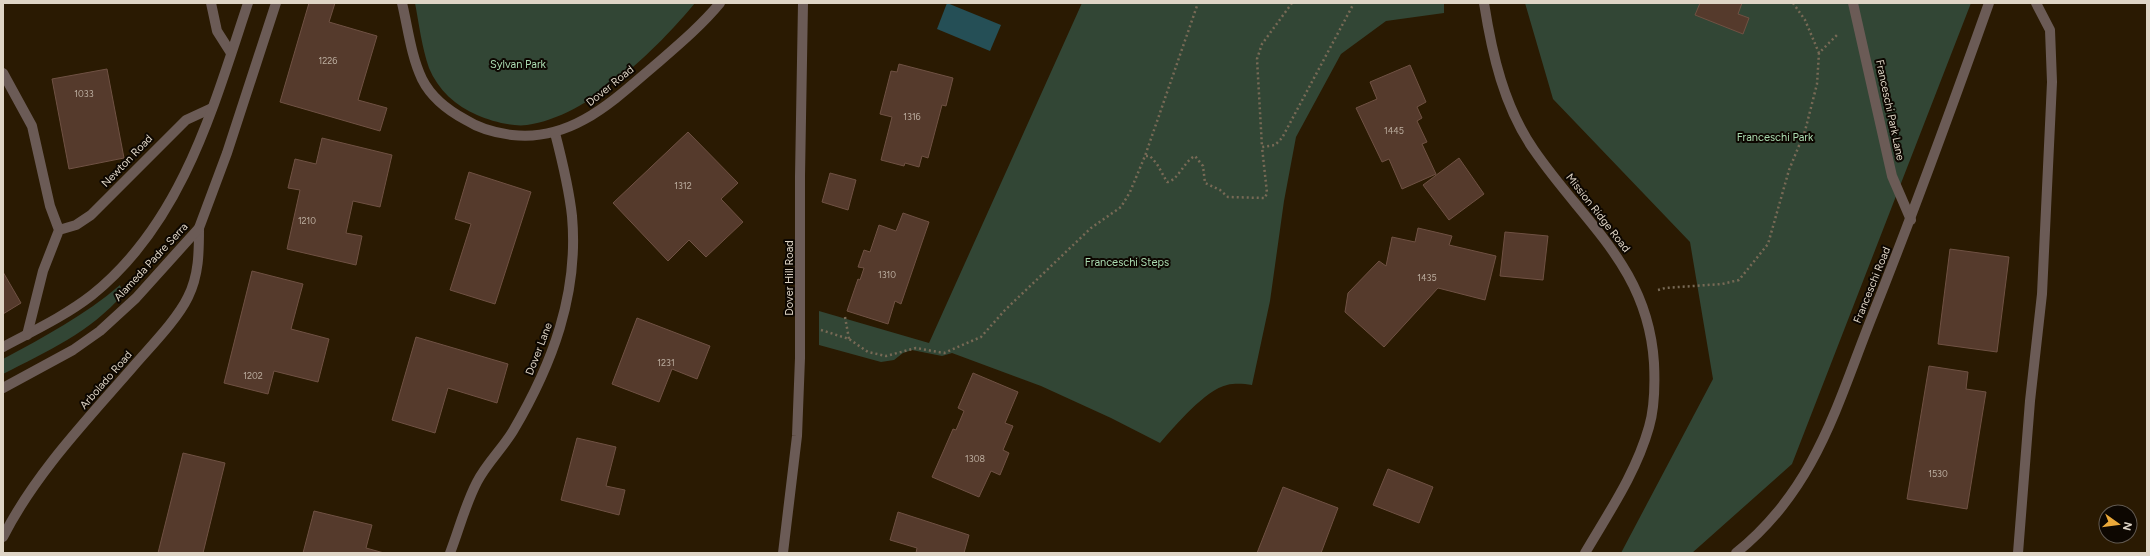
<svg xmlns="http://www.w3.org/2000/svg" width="2150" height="556" viewBox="0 0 2150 556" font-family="Figtree,sans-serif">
<rect width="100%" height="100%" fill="#2a1a02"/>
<path fill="#324635" d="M415 3H695C658 48 588 117 527 125 512 127 491 121 477 115 456 106 438 90 429 68 422 48 419 24 415 3Z
M1082 3H1444V13L1386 21 1341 54 1296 137 1284 201 1270 301 1252 385C1244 384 1236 383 1227 385 1206 389 1174 427 1160 443L1111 418 1041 386 952 353 942 356 912 350 903 353 894 360 881 362 819 345V311L929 343Z
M1525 3H1971L1792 464 1692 553H1621L1713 379 1690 242 1553 99Z
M120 285 123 294C91 332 46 352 3 374V359C44 337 85 315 120 285Z"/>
<path fill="#254f56" d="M947 3 1001 25 990 51 937 29Z"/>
<path fill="#553a2c" stroke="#6f5143" d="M309 3H335L329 22 377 36 358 100 387 108 380 131 280 102Z
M1700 3H1742L1738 14 1749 18 1743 34 1695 15Z
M899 64 953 78 946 106 942 105 928 158 922 156 919 167 905 163 904 166 881 160 892 117 880 114 891 71 897 72Z
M1410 65 1426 102 1417 107 1422 118 1417 121 1427 142 1422 144 1436 174 1402 189 1389 159 1382 162 1356 108 1377 99 1370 82Z
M107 69 124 158 69 169 52 79Z
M688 132 738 183 721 199 743 222 706 257 689 240 668 261 613 203Z
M322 138 392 155 380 207 353 201 346 233 362 236 356 265 287 249 300 190 288 188 295 159 316 164Z
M1459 158 1484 194 1449 220 1423 185Z
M469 172 531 192 495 304 450 290 471 224 455 219Z
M830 173 856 180 848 210 822 202Z
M903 213 929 222 901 304 895 301 888 324 847 311 858 279 860 280 864 268 858 267 864 250 870 252 879 225 896 231Z
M1418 228 1452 236 1449 245 1496 256 1485 300 1438 288 1384 347 1345 312 1348 293 1379 261 1386 266 1392 237 1415 242Z
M1505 232 1548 236 1543 280 1500 276Z
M1950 249 2009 257 1997 352 1938 344Z
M252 271 303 284 291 329 329 339 318 382 274 371 268 394 224 383Z
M3 272 21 303 3 314Z
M637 318 710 346 697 379 672 369 659 402 612 384Z
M416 337 508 364 497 403 448 388 435 433 392 420Z
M1929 366 1968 372 1966 389 1986 392 1967 509 1907 499Z
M973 373 1018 392 1005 423 1013 426 1003 450 1009 453 1000 475 991 471 979 497 932 477 953 429 956 430 964 411 958 408Z
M577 438 616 447 606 486 625 490 619 515 561 500Z
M183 453 225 463 203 553H158Z
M1388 469 1433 487 1419 523 1373 505Z
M1283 487 1338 508 1321 553H1257Z
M314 511 372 525 366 548 384 553H303Z
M898 512 969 535 964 553H916L917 548 890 540Z"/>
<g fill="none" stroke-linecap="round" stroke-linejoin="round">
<path stroke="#786a56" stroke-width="2.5" stroke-dasharray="2 3" stroke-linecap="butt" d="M1292 3 1262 44 1257 59 1262 147 1275 145 1282 138 1354 3
M1793 3 1805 20 1819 53
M1146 156H1150L1157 164 1167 182C1178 181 1184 161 1195 156L1203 166 1205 183 1220 190 1228 197 1265 198 1267 193 1262 147
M1658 290 1665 288 1722 284 1739 280 1768 244 1789 170 1805 131 1817 84 1819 53 1837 35
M845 317 849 339
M821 330 849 339 868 352 886 356 916 348 944 353 981 337 1005 310 1091 228 1121 207 1130 192 1145 156 1198 3"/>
<path stroke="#6b5b56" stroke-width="10" d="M1853 3 1892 176 1911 220
M2018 553 2030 401 2042 294 2052 82 2050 30 2036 3"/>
<path stroke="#6b5b56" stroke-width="10" d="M211 3 217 31 231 53
M402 3C408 28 411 56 422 79 431 97 449 111 466 120 480 129 496 133 512 135 571 142 612 102 654 66 677 46 701 26 720 3
M1484 3C1492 54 1504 107 1534 150 1584 223 1648 267 1654 363 1655 384 1655 407 1649 427 1636 473 1609 512 1585 553
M3 73 32 126 50 206 59 230
M27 335 43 271 59 230 76 225 91 215 186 120 212 108
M3 537C35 474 85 422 132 368 149 348 177 320 188 297 199 275 199 252 199 228
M450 553C459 530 465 505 477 482 486 464 502 449 513 431 552 365 579 294 572 216 569 188 562 160 555 133
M783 553 797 436 800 358V176L803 3
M1736 553C1816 489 1837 404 1873 314 1914 211 1952 107 1989 3"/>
<path stroke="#6b5b56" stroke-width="10" d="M3 347C33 331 65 316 92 295 182 223 213 108 248 3
M3 388 73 350 100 331 136 298 199 228 227 153 276 3"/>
</g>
<g text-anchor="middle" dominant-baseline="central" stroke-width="4" stroke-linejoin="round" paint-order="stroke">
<g font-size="9" fill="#bcaea0">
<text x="328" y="60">1226</text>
<text x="84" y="93">1033</text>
<text x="912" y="116">1316</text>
<text x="1394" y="130">1445</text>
<text x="683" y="185">1312</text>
<text x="307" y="220">1210</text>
<text x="887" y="274">1310</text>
<text x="1427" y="277">1435</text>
<text x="666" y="362">1231</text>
<text x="253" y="375">1202</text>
<text x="975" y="458">1308</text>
<text x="1938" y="473">1530</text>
</g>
<g font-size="11" fill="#aadbb0" stroke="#0d0701">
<text x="518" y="64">Sylvan Park</text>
<text x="1775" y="137">Franceschi Park</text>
<text x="1127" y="262">Franceschi Steps</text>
</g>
<g font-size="11" fill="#dfd5c6" stroke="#0d0701">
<text transform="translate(610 86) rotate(-39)">Dover Road</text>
<text transform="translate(1890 110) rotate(78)">Franceschi Park Lane</text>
<text transform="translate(127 161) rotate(-46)">Newton Road</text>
<text transform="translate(1598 213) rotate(52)">Mission Ridge Road</text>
<text transform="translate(151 262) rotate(-47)">Alameda Padre Serra</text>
<text transform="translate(789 278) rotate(-90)">Dover Hill Road</text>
<text transform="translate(1872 285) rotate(-68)">Franceschi Road</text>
<text transform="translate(539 349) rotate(-69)">Dover Lane</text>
<text transform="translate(106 380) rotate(-49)">Arbolado Road</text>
</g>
</g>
<rect width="2150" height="556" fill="none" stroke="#dfd5c6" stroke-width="8"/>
<g transform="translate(2118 524) rotate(104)"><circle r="19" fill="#0d0701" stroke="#615950"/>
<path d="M0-3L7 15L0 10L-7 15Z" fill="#eba93a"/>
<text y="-6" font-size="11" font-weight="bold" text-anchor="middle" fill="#dfd5c6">N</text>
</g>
</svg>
